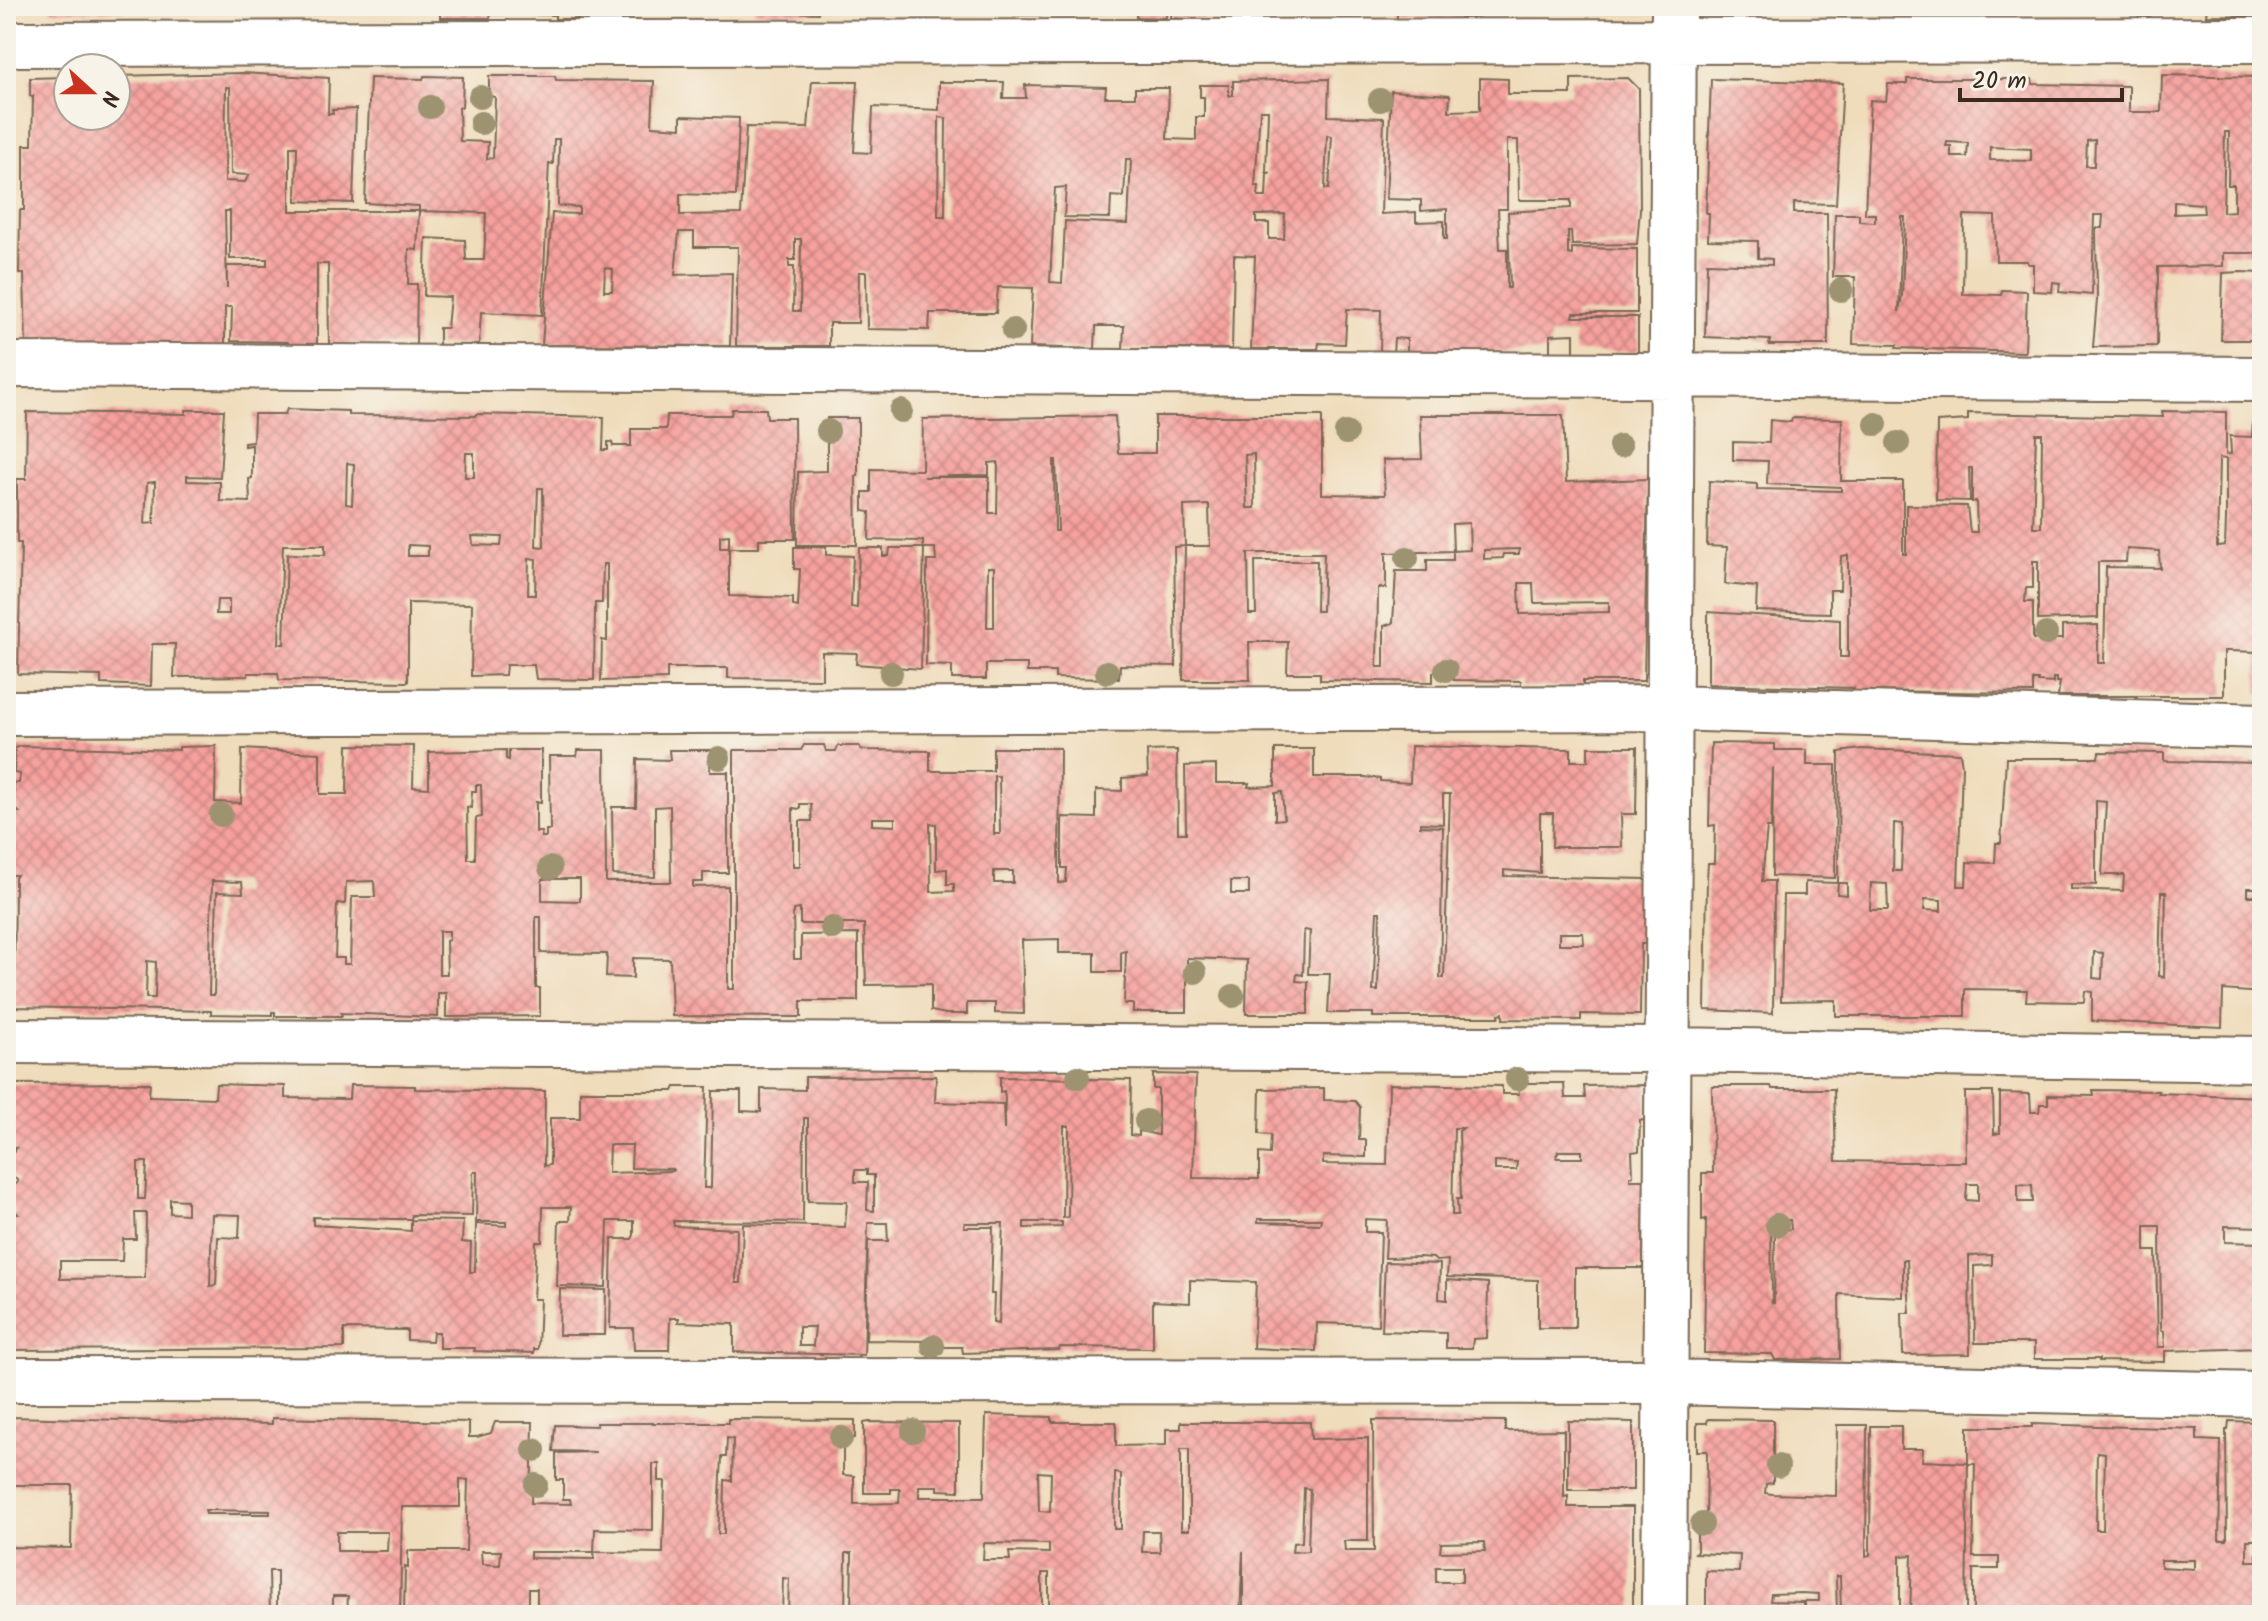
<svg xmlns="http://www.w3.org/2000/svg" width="2268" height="1621" viewBox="0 0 2268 1621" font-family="Kalam,sans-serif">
<defs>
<pattern id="building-cross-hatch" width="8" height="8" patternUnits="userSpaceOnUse" patternTransform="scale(2)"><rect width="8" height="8" fill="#f7a19e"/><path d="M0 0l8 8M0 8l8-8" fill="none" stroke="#c98380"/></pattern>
</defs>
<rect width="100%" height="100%" fill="#f7f3e8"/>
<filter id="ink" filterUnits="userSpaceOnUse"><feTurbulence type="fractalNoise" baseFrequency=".0125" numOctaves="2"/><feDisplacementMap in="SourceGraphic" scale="16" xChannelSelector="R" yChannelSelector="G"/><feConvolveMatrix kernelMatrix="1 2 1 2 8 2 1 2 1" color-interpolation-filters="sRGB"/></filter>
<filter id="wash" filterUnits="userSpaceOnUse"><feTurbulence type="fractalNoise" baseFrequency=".006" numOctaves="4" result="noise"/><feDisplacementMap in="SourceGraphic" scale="32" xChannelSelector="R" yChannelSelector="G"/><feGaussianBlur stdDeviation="1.8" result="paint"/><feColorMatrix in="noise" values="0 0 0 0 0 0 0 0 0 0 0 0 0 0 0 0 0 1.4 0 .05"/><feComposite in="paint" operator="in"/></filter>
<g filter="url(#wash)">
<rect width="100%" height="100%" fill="#efdcbb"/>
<g id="blocks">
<path fill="url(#building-cross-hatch)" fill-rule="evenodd" d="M47 6H168V10L52 11Z
M267 6H362V9H267Z
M434 6H624L623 12 578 11V19H555V15L491 14 490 18H440V10L434 9Z
M754 6H819L818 13 754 11Z
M1014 6H1054L1053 15H1014Z
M1137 6H1167L1166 18 1136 17Z
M1172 6H1258V23L1171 18Z
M1267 6H1332V12H1267Z
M1397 6H1523V11L1465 10 1464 19H1397Z
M1890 6H1945V14H1889Z
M2207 6H2262V16L2206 15Z
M242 73 329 78 328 114H333L332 110 356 109 353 203 296 201 297 147H290V211H419L417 250 409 249 408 284H417L416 345H329L328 264H317V345L288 346V342L231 341 232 307H225V347L26 344 24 274H19L20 210H24V145H32L33 96H30V78L68 77V116H116V76ZM226 87H230L231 174 249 175 245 182 225 181ZM225 211H230V259H267V266H227V288Z
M2162 75 2262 77V253H2223V266L2158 267 2157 346 2093 347 2097 300 2096 228H2102L2103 215H2094L2092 295 2059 292 2060 283 2053 282 2052 292 2033 291V264H2028L2027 261H1996L1995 216 1964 215 1963 294 2001 295 2002 290 2027 291 2025 352 1896 348 1897 345 1853 344 1855 277H1833L1835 214H1859V221L1875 222V214H1865L1870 100 1886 101 1888 84H1907V79H2032L2033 84 2129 86V112H2161ZM2225 132H2229L2228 185H2234V211L2223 212ZM2095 140 2094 166H2086L2087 141ZM1947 142 1968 143 1967 157H1951V146H1946ZM1990 147 2031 149V161L1990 160ZM2174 202 2203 204 2204 213 2174 214ZM1902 217H1905L1902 296 1899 312Z
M424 76 463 77 462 107H459L460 141 488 142 487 159 493 158 495 97 489 96V76H555L556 80 654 81 652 126 681 128V116L739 118 736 196 680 194V215L741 214 746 127 808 128 812 81H858L854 152 871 153 873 107 939 110V82H1004L1003 98H1026L1025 85 1106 87 1105 97H1135V88H1169L1167 139 1196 140V117H1204V97H1200V85H1229V96L1233 95V81L1329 79 1328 116 1384 118 1381 214 1416 212V222L1444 221V239H1447V209L1421 211V200L1386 199 1391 91 1450 95 1449 111 1480 110V78L1508 79V94H1571V79L1628 78 1639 89 1640 209 1637 244 1572 245 1571 231H1568V254L1572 255V248L1637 249V313H1574L1573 317H1638V352H1574V334L1550 335V352L1407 353V339L1394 338 1393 354 1380 353 1381 310 1347 309 1345 344 1319 343 1318 349H1251L1255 256 1234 255 1232 349H1123L1124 326H1096L1095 349 1030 347 1033 288 998 287 996 313H930L929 330 867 329 866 272H859L858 323H829V346H736L738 247H694V232H679L675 275 732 273 730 346 542 345 552 213 579 214V207L558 206 559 139H554L553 164 549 163 542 315 481 312 479 345H439V328H447L450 297 424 296 426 238 465 240 466 260H484L486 213 419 211V206L365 203 370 78 423 79ZM1260 110H1268L1266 172 1271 173 1267 174 1266 197H1258L1259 186H1255ZM939 117 946 118 945 216H938ZM1327 135 1332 136 1329 189H1325ZM1507 140H1518L1519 200H1571V208L1508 212 1510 288H1507V249H1500L1498 209H1507ZM1126 159H1131L1128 224 1065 221 1062 283 1050 282 1055 188 1066 187 1064 217 1110 218 1111 196 1124 197ZM1285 214 1284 239H1269V223H1256V215ZM795 239H801L800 311H793L794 267H789V260H795ZM605 268 613 269 612 291H604Z
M1711 79 1843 83 1836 204 1794 203V213H1827L1828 345H1769L1770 340 1705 337 1707 263 1772 265V259L1758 258V241L1708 240 1709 213H1706Z
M2241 272 2260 273V340H2221L2223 273Z
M287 409 348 411V415L475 416 476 414 604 417 603 450H608V442H612L613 446H631V429H666L667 415H731L732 409H766L767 418H794L795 539H759V548H729V535L720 536V548H729V596L793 598V606L798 607 800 569H794V547H826V555L853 556 851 607 857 608 859 548H883V556H889L890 548H924L921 669 856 664 857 653 822 652V679L728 678V668H667V679L601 681 602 640 607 641V564H603L602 603H595L594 680 536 679 534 665H506L505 675 471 676 472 604 408 603V682L279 680 278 673H248V676L174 677 175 644H152L151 686 101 684V676L18 674 21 543H17V479H26L27 412 186 414V410H224L220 477 187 476V481L220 482V501L250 502 249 479 252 478V445L244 446V443L253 442 254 414H285ZM466 453H474V477H465ZM347 463 354 464 352 505 346 504ZM155 482 154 523 145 524 147 483ZM538 488H543L544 547 536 546ZM472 536 502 537 501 546 473 545ZM283 545H325V555L287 554 284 644H279ZM408 545 428 546V556H408ZM529 558 536 559 535 595H528ZM217 600H229V614H216Z
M2162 411 2226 412V455L2231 454 2230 436 2252 437 2253 420H2262V504H2253V516H2262V695H2258V652L2229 651H2224V696H2058L2060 682H2056V678H2053V683L2038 682V680H2033V693L1853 691 1854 688 1708 684V612L1840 620V657H1848V555L1841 556 1840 590H1830V613L1756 611 1757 587 1725 584 1727 547 1707 546 1709 481 1757 484V489L1841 491V487L1767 484 1768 461 1733 460V442L1769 443 1770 420 1791 422 1792 418 1842 419 1841 481H1903V554H1906V505L1967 506 1970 532H1977L1976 501 1972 502V468H1969L1970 501 1936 500 1937 422 1968 420V413L2163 417ZM2036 434H2042L2041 527H2033ZM2219 458 2226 459V519L2225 546 2217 547ZM2127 549 2159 551 2160 568 2106 567 2104 663H2098V625L2062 626V639H2033V602H2025L2026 588H2033V561H2038V620L2098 618V562H2126Z
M1420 415H1563L1566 482 1648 479 1644 681H1583V687H1521V681L1454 680V672H1433V682L1320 680V673H1287L1288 642H1249L1250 680H1183L1185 546H1210L1209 505 1184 506 1185 546 1174 547 1176 666 1120 665 1119 679 1055 678V672H1027V664H986V679H952V666L926 665 927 561H936L935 548H923V541L869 540 870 512 863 511V492H871V469L922 470 923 419 1115 416 1118 453H1155V416H1322V494L1385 495 1383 460 1422 459ZM1254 454 1255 508H1247L1245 455ZM1054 460H1056L1058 531H1055ZM998 462 997 513H989V477H924L989 475V463ZM1469 523 1470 550 1453 551V560H1427V571H1396L1393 623 1384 626V667H1377L1378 588H1386V553L1453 551 1452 524ZM1519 549V554H1504L1503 558 1484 559V550ZM1248 553H1324L1322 611H1316L1317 561H1255L1256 614H1249ZM988 567H994V627H987ZM1519 583H1533L1534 603 1609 602V612L1520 614Z
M827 418H858V476H856L857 545H797L798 472 827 471Z
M1711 743 1775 744V750H1807V765H1836L1835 878 1772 876 1773 768 1771 828H1767L1762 881H1774L1773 1013 1705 1010 1707 879 1708 863H1714L1715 825 1709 826Z
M348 745 414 746 413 787 429 788V752L506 750V759L509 760V750H541V803L536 802V832H542L541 837H546V830H550L549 756H577L578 750H605L606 882H671L670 806 655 807V877L613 875 612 807H636L637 759 670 760 669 750H710V772H728V873H703V882H693V887L728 886V989H734V750H801L804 745H824L826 751H836L838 746H859L862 750 930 751V771H993V748H1060L1059 883 1066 882 1067 868H1062V817L1096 818V790L1122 791V778L1148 776 1147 751 1177 750 1178 833H1186L1185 766 1216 765V783H1249L1248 787 1275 786V749H1314V777H1365L1380 779V781L1410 783 1411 746 1571 749V761H1588V747H1637L1636 814H1621L1622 847H1552L1553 813H1540V873L1504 870V876L1646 879V944H1641L1640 1015 1581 1014V1020L1503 1019V1013L1499 1014V1017H1373V1013H1328L1330 974H1308L1310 931 1304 930 1303 975 1297 974 1296 981 1308 982V1014H1246L1247 960 1187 958V1012H1133V1004H1124L1126 951 1121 952V972H1095V953H1059V939L1022 940 1024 1014 995 1013V1003H967V1014H946L931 1011V984L866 985 864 924H800V909L793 910 794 959H801V935L858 934V1001H801V1017L672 1016 670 959 633 958V978L606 977 607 954 541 953V917H536V988H540V1016L446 1017V993H438V1017L341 1013 342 1016H275V1012H272V1015L211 1014V1011L14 1007 15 878 17 875H7L8 812H19L14 807V783H19L20 774 14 773 15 748 20 746 179 750V747L216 746 215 802 241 803 242 749 320 753V794H347ZM994 776H999L1000 834H994ZM476 785H481L482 817 476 818 475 859H468L467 807 471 808 472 791H476ZM1282 792 1284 819 1275 820V793ZM1443 794H1450L1444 978H1440L1443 827 1420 826V823L1443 824ZM800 804H811L812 821H800V866H793V808L800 809ZM872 818H895V826L872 825ZM930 823 936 824V870L947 869V884H954V891L931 892ZM994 871H1013V883H994ZM542 879H580V901L542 900ZM212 881 242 882 243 893 217 892 214 995H209ZM374 881 375 897H352L350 964H344V958H335L337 903 345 904 346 882ZM1231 881H1249V894H1231ZM1377 912H1380L1378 991H1373ZM439 931H449V940L446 941 447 974H439ZM1559 933H1583L1584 944H1559ZM147 961 156 962 155 998H146Z
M1861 749 1960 753 1962 766 1958 886H1966L1967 862 1995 863 1996 843H2001L2006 758H2098L2099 752 2164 753V761L2262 763V888H2247V896H2262V993L2223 990 2222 1027 2092 1021V992L2085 991 2084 1002 2026 1001 2027 990 1965 989V1016H1836V1000L1781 1001 1783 895H1805V882L1838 883 1837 894 1847 895V883H1838L1839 752ZM2096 801 2106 802 2102 875H2124L2123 891 2071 889V884L2096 885ZM1894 823 1903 824 1901 871H1893ZM1871 883 1887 884 1888 910H1870ZM2161 892H2166L2164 977 2159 976ZM1925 899 1941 900V911L1924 910ZM2094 952 2103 953 2102 979 2093 978Z
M1153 1074 1196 1075 1193 1178 1259 1179V1153L1270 1154 1271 1135 1259 1134 1260 1089 1324 1088V1100L1355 1101 1360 1107 1359 1140H1366V1157L1323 1156V1164L1387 1165 1389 1084 1502 1086V1094H1519L1518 1083H1564L1565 1098H1585L1584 1086 1647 1085 1646 1121 1640 1120 1639 1151 1632 1152 1633 1176H1630V1180H1644L1643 1268H1575V1328H1538V1280L1447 1277 1448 1260 1436 1261 1433 1258 1420 1257 1385 1258 1387 1220 1365 1219V1232H1381L1378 1325 1317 1323 1316 1351 1253 1348 1256 1282 1190 1280V1303L1153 1301V1348L1060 1347 1059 1350 963 1353 962 1347H926V1341L866 1340 868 1241H888L887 1223H868L864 1355 734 1352V1324L678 1322 679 1318H670L669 1350H634L633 1328H610L612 1239H632L634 1235V1221H608L606 1287 557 1286 559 1221H570L571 1207H543L542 1242H536L533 1299H540L538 1349H534V1353L474 1351 475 1348H439V1332H433L432 1341 407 1340V1330L344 1329V1348L6 1350V1214H18L12 1209 10 1190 18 1181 11 1174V1156L16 1148H9L10 1084 150 1083 149 1096 215 1098 216 1084 285 1086V1098L349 1099 350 1085 415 1086V1089L545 1091 544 1166 550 1165V1118H580V1091H673L675 1087H707L704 1188H711L713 1091H741V1111L761 1112V1089L805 1090V1077L936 1076 935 1102 1003 1104 1004 1130 1005 1097 1004 1091 1000 1092V1077L1131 1080 1130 1135 1139 1136V1131L1158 1135V1089H1153ZM804 1118H808V1201L847 1202 845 1227 743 1224 741 1283H736L737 1229 674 1226 673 1221 803 1222ZM1064 1126H1069L1068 1217 1063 1218ZM1454 1128H1463L1459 1131 1461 1199H1457L1458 1215H1452ZM609 1145H632L631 1168 673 1169V1171L608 1173ZM1558 1151H1582V1158H1557ZM1495 1161 1517 1162 1516 1170H1495ZM138 1162H147L145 1199H138ZM855 1170H867V1175H874V1211L867 1210 868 1182H855ZM473 1172H477L476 1222H506V1226L476 1224 475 1272H470L471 1243 462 1242 463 1221 411 1220V1231L313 1225V1217L395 1219H411L412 1215 472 1216ZM170 1199 187 1200V1214L170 1213ZM135 1213H146L145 1278 60 1279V1261H122L123 1239H136ZM212 1214 240 1215 239 1238 218 1237 216 1285 210 1286ZM1258 1219H1321L1320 1224 1258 1222ZM1024 1222H1062V1227L1024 1228ZM965 1223H1003L999 1324 993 1323 994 1294H991L993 1227H964ZM799 1327H815L813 1346H799Z
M1712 1086H1771L1772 1089H1834L1836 1161 1901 1162H1966L1965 1092H1993L1994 1134 2000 1133V1093L2030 1094 2031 1112H2039L2040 1104H2048V1095L2094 1096 2093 1090 2158 1091V1093L2262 1097V1227L2225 1226V1242L2262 1243V1348L2165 1351V1362L2099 1361V1359H2034V1343H1975L1974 1266 1992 1265V1255L1969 1256 1970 1354 1903 1355 1902 1313H1910L1907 1260H1903V1297L1839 1294 1840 1359 1775 1360 1772 1354 1704 1353 1706 1219 1702 1220V1173H1713ZM1967 1184H1978V1201L1966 1200ZM2018 1184 2032 1185 2033 1202H2018ZM1771 1220H1790L1791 1229 1782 1230V1235H1775L1774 1303H1772ZM2145 1226H2160L2161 1329 2164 1331 2165 1347H2158L2156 1251H2145Z
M1385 1262 1440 1264 1439 1299 1447 1300V1280L1488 1283 1487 1338 1473 1339 1472 1348H1446V1333L1382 1331Z
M560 1289 606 1290 605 1335H559Z
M986 1415 1052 1417V1422H1116V1446L1166 1445V1429H1181V1422H1310L1311 1439 1368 1438V1541H1344L1345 1551H1374L1373 1420 1505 1421V1431L1564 1430V1497L1568 1496V1507H1633V1615H1243V1551L1240 1615H1049V1573H1042V1615H863V1613H851L852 1553H846L845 1615H788L789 1579 783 1578 782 1615H537V1589H529V1615H404L405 1567 408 1568V1551H466L468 1480 460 1479V1507H402L400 1615H347L348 1596H333V1615H277V1571H269L270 1615H8L6 1612V1547L71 1548 72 1485H10L11 1417 272 1424V1418L469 1422V1437H477L491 1433 495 1422H533L531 1503 571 1504 570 1499H563V1480H556V1453L596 1452 553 1451 555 1425 597 1426 596 1423H728V1419L855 1420V1438H843V1475L854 1476V1504L899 1503 900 1489H891V1493H864V1423L869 1422 959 1423V1491L938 1490V1486H919V1497H984ZM727 1438 733 1439 732 1481 725 1480 724 1534H718L722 1457H726ZM1181 1449H1189V1530H1181ZM653 1464H659V1481H665L663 1553 594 1552 595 1529 653 1530ZM1038 1472 1051 1473 1050 1512 1039 1511ZM1115 1473 1121 1474V1529H1114ZM1304 1488 1310 1489 1308 1551 1292 1552 1293 1543 1302 1542ZM205 1510 270 1511V1514H206ZM1143 1531H1159L1160 1552H1142ZM337 1532H388L387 1551H337ZM1484 1542 1485 1551 1440 1552 1441 1543ZM984 1543 1049 1544V1553L1009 1552 1010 1560H983ZM481 1551H501L500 1565 482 1564ZM530 1552H594V1559L530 1558ZM1436 1567H1462V1582H1436Z
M1708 1419 1773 1420V1483L1766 1484 1765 1493 1772 1494 1836 1496 1837 1425H1867L1866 1556 1870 1555 1871 1426H1901V1449H1923L1922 1461 1968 1463 1966 1615H1910L1912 1555 1900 1556V1615H1841L1840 1576H1836L1837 1615H1805V1601H1819V1594L1802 1593 1771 1594 1770 1601 1803 1602V1615H1706V1571L1739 1572 1740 1555 1695 1553 1697 1550V1528H1706L1707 1451H1697V1423H1707Z
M1568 1421 1633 1422V1490H1568Z
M2229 1421 2262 1422V1615H1973V1569H1999V1557H1973L1975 1464H1968V1427H2032V1424L2197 1429V1440L2221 1441 2219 1540H2227L2226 1430H2228ZM2097 1452 2105 1453 2103 1530H2096ZM2247 1540H2257V1561H2247ZM2161 1560H2194V1569L2161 1567Z"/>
</g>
</g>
<g filter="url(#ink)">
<use href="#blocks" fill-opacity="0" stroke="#7a6855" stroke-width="2"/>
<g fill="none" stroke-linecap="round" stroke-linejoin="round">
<g stroke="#7a6855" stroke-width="48">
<path id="minor" d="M6 44 2262 40
M6 365 2262 379
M6 713 1670 708 2262 726
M6 1041 1667 1050 2262 1059
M6 1380 1665 1382 2262 1395
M1664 1615 1674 6"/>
</g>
<use href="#minor" stroke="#fff" stroke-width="44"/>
</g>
<g fill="#9d9371">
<circle cx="480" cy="97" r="12"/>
<circle cx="1380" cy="100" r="12"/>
<circle cx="430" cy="107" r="12"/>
<circle cx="481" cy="123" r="12"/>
<circle cx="1841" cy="290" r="12"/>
<circle cx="1013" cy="330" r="12"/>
<circle cx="901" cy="411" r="12"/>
<circle cx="1876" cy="424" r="12"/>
<circle cx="828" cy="431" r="12"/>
<circle cx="1346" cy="433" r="12"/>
<circle cx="1898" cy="443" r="12"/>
<circle cx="1620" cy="446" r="12"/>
<circle cx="1407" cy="558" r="12"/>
<circle cx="2046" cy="634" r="12"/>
<circle cx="1446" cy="670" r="12"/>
<circle cx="1107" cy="672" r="12"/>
<circle cx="891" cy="673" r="12"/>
<circle cx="719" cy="758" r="12"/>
<circle cx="221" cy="815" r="12"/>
<circle cx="550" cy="868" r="12"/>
<circle cx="832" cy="928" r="12"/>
<circle cx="1195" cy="972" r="12"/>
<circle cx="1233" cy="996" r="12"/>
<circle cx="1078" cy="1077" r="12"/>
<circle cx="1517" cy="1079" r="12"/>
<circle cx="1146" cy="1121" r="12"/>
<circle cx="1777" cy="1225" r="12"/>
<circle cx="933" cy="1346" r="12"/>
<circle cx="913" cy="1431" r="12"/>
<circle cx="841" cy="1438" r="12"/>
<circle cx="534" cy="1450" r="12"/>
<circle cx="1778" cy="1466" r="12"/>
<circle cx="536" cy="1485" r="12"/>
<circle cx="1702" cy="1524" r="12"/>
</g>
</g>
<rect width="2268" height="1621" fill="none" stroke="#f7f3e8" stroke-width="32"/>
<g transform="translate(92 92) rotate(111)"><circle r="38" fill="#f7f3e8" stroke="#aca397" stroke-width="2"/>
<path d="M0-6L14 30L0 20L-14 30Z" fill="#c8321e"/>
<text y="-12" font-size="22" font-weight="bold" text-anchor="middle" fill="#3b2a1e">N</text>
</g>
<path d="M1960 88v12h162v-12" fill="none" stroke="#3b2a1e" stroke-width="4"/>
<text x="1972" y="88" font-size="24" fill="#3b2a1e" stroke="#f7f3e8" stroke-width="6" paint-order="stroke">20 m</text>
</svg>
